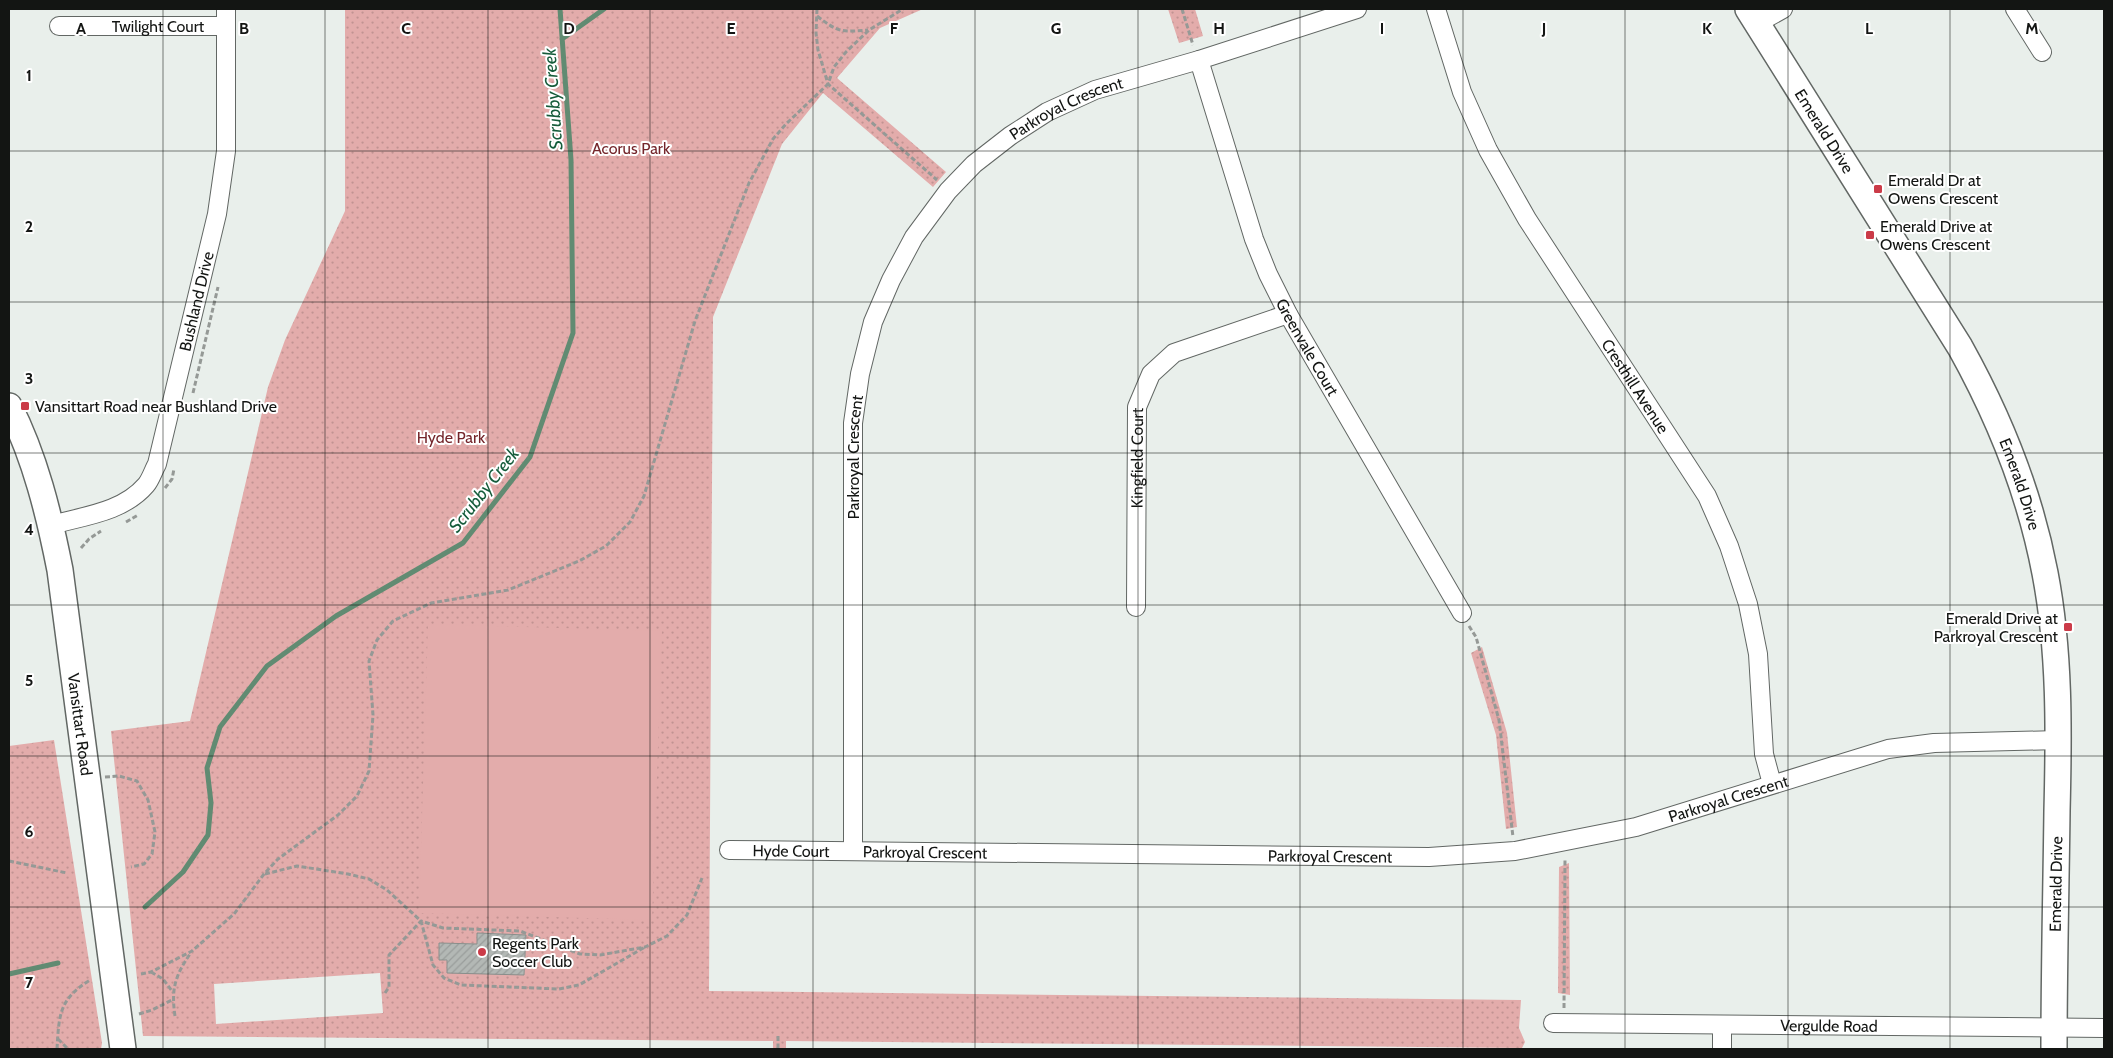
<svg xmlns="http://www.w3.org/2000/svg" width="2113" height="1058" viewBox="0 0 2113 1058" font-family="Cabin,sans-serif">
<defs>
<pattern id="grass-dots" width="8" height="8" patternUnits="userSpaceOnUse" patternTransform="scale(1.25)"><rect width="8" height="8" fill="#e3acab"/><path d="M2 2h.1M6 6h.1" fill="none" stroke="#c29392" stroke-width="1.8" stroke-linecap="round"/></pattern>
<pattern id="building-hatch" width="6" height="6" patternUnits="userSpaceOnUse" patternTransform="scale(1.25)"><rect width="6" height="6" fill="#b3b8b5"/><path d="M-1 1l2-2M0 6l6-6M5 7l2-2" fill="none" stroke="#999d9b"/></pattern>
</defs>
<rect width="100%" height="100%" fill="#e9efeb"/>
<path fill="url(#grass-dots)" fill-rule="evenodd" d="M345 9H923L880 28 837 78 946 172 933 187 823 93 782 144 713 317 709 991 1521 1000 1519 1028 1525 1042 1522 1048 786 1041V1049H773V1041L143 1036 111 731 190 721 268 387 285 340 345 211ZM478 933 526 935 524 975 439 959 440 943 477 944ZM380 973 383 1013 216 1024 214 984Z
M1168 9H1195L1203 36 1179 43Z
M1482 647 1507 733 1517 827 1506 829 1496 735 1471 653Z
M54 740 102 1043 101 1049H9V746Z
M1569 863 1570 995 1558 993 1559 867Z"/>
<path fill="#e3acab" d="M428 624 662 631 652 920 419 913Z"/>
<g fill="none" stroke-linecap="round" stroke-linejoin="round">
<path stroke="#618b72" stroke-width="5" d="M562 39 604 9
M145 907 183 872 208 835 211 803 207 768 220 727 267 666 336 616 463 543 530 457 573 333 571 160 560 9
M9 974 58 963"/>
</g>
<path fill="url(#building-hatch)" stroke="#898e8b" d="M477 933 526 935 524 975 447 973V960H439V943L477 944Z"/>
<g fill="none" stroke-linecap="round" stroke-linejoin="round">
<g stroke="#626764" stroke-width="20">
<g id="street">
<path id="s1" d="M1436 9 1462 92 1488 150 1527 219 1707 496 1729 546 1748 604 1758 654 1764 754 1772 784"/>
<path d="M2015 9 2042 52"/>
<path d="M1756 24 1783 9"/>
<path id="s2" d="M59 26H226"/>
<path id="s3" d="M1199 60 1254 239 1268 274 1288 314 1462 613"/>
<path id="s4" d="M51 525C84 516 123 512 146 485 151 479 153 471 157 464L217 214 226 151V9"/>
<path id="s5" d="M1136 607 1137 407 1151 374 1174 353 1288 314"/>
<path id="s6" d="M729 850 1429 857 1515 851 1636 827 1888 749 1934 743 2058 740"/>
<path id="s7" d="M853 851V423L860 374 873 322 891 280 914 237 948 191 974 164 1010 136 1047 112 1095 90 1199 60 1357 9"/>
<path id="s8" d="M1553 1023 2104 1028"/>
<path d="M1722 1025V1049"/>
</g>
</g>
<g stroke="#626764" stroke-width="28">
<g id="secondary">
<path id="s9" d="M1748 9 1960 347C1999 417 2030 494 2045 573 2060 651 2059 732 2057 811 2056 890 2054 970 2054 1049"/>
<path id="s10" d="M9 406C35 457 49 514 60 570L123 1049"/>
</g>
</g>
<path stroke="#959996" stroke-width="3" stroke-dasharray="5 2.5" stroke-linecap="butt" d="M817 9 816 33 818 50 828 84 937 180
M1182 9 1193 45
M817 16C839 33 841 32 868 30
M193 393 218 287
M165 488 172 479 174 469
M126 522 138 515
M81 548 89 539 101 531
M1469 626 1476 637 1499 720 1513 837
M105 777 119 776 137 781 148 800 155 832 152 854 144 864 131 867
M9 861 67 873
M265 874 297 866 348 874 369 879 387 890 421 921 433 965 444 978 461 985 559 989 579 985 645 947
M151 972 163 979 172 991
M141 974 151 972 192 951 234 914 264 874 278 859 338 815 357 796 369 771 373 715 369 661 377 640 393 621 431 603 508 590 579 561 606 546 630 522 644 496 695 321 749 183 773 139 786 124 828 84 834 67 846 52 869 30 903 9
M385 993 389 987V955L421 921 443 928 520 931 580 954 600 955 645 947 667 936 687 915 702 878
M1564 1008 1565 859
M139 1014 152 1010 172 1000
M175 1016C171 989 175 976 190 954
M778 1036V1049
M58 1039 68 1049
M57 1049C59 1015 59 999 90 980"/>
<use href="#street" stroke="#fff" stroke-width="18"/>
<use href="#secondary" stroke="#fff" stroke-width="25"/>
</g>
<path fill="none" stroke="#131513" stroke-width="1" stroke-opacity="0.55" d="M163 9V1049M325 9V1049M488 9V1049M650 9V1049M813 9V1049M975 9V1049M1138 9V1049M1300 9V1049M1463 9V1049M1625 9V1049M1788 9V1049M1950 9V1049M9 151H2104M9 302H2104M9 453H2104M9 605H2104M9 756H2104M9 907H2104"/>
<g fill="#cb3b48" stroke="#fff" stroke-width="2">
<rect x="1873" y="184" width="10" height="10" rx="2.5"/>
<rect x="1865" y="230" width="10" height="10" rx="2.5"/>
<rect x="20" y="401" width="10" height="10" rx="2.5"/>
<rect x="2063" y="622" width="10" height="10" rx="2.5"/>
<circle cx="482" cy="952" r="5"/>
</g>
<g text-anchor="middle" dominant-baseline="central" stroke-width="4" stroke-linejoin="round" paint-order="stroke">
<g font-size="16" fill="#131513" stroke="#fff">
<text stroke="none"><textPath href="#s2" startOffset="99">Twilight Court</textPath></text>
<text stroke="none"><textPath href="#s7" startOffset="829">Parkroyal Crescent</textPath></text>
<text stroke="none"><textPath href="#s9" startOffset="144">Emerald Drive</textPath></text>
<text stroke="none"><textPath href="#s4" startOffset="296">Bushland Drive</textPath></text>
<text stroke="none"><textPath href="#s3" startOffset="308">Greenvale Court</textPath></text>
<text stroke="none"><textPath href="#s1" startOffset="429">Cresthill Avenue</textPath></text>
<text stroke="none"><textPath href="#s7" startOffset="394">Parkroyal Crescent</textPath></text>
<text stroke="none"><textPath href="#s5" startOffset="149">Kingfield Court</textPath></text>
<text stroke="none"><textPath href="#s9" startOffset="549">Emerald Drive</textPath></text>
<text stroke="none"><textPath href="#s10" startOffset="328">Vansittart Road</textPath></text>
<text stroke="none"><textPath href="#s6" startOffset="1006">Parkroyal Crescent</textPath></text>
<text stroke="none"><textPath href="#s6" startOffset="62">Hyde Court</textPath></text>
<text stroke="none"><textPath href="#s6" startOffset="196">Parkroyal Crescent</textPath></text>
<text stroke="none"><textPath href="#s6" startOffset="601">Parkroyal Crescent</textPath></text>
<text transform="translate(2056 884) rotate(-89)">Emerald Drive</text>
<text stroke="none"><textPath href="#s8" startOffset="276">Vergulde Road</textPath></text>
</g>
<g font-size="16" fill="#74262b" stroke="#fff">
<text x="631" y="148">Acorus Park</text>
<text x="451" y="437">Hyde Park</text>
</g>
<g font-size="16" fill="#131513" stroke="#fff" text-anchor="start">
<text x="1888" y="180">Emerald Dr at<tspan x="1888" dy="18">Owens Crescent</tspan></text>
<text x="1880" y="226">Emerald Drive at<tspan x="1880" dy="18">Owens Crescent</tspan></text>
<text x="35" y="406">Vansittart Road near Bushland Drive</text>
<text x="2058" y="618" text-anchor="end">Emerald Drive at<tspan x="2058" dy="18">Parkroyal Crescent</tspan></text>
<text x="492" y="943">Regents Park<tspan x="492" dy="18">Soccer Club</tspan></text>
</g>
<g font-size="18" font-style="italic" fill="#165c3b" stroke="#fff">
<text transform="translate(553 99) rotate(-94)">Scrubby Creek</text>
<text transform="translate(484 490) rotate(-52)">Scrubby Creek</text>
</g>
</g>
<g font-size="16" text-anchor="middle" font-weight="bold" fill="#131513" stroke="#fff" stroke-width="4" stroke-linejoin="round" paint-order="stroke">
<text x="81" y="34">A</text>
<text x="244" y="34">B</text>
<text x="406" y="34">C</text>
<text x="569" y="34">D</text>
<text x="731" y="34">E</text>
<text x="894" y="34">F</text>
<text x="1056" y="34">G</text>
<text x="1219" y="34">H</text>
<text x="1382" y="34">I</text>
<text x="1544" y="34">J</text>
<text x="1707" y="34">K</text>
<text x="1869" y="34">L</text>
<text x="2032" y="34">M</text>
<text x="29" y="81">1</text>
<text x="29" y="232">2</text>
<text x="29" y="384">3</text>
<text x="29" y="535">4</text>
<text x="29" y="686">5</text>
<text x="29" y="837">6</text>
<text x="29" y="988">7</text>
</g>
<rect width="2113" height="1058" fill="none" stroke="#131513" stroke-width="20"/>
</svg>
